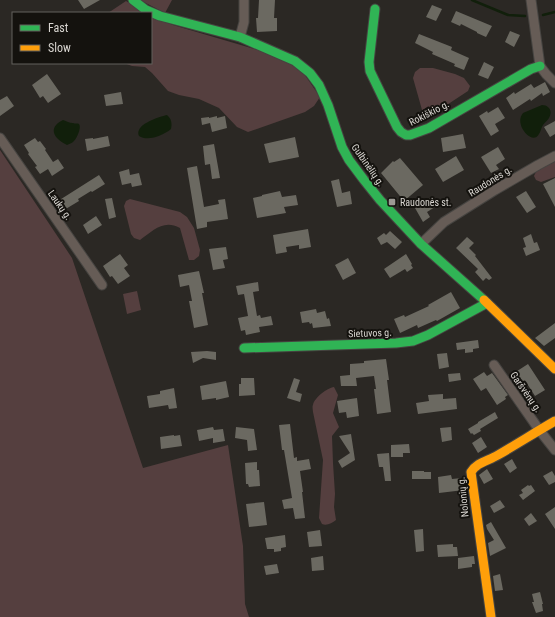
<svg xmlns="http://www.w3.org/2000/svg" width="555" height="617" viewBox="0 0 555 617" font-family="'Roboto Condensed',sans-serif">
<rect width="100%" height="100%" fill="#2b2824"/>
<path fill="#553f3f" d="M140 0H172L165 13Z
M126 1 145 13H108Z
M151 17 173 25 258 50 300 68 320 97 314 106 305 112 248 132 237 127 219 108 199 99 179 95 168 91 152 73 145 67 132 66 124 63H151Z
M420 68H433L455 74 464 78 470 86 468 91 427 118 424 117 413 78 415 72Z
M0 150 72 258 143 468 228 445 243 546 245 604 249 617H0Z
M555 160V177L541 182 536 180 534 176C537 167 548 164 555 160Z
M130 199 180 212 187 217 194 228 200 250 199 256 194 260H189L180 228C163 219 153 231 140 240L134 238 131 234 124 206 126 201Z
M137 291 141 310 127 314 123 294Z
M334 387 338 395 333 413 339 427 332 436 333 463 335 494 334 507 336 520C332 523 327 526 322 524L319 518 323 460 313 412C313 411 312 406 313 405 314 398 327 388 334 387Z"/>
<path fill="#111f0b" d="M542 105C549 105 553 111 549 118 548 120 545 122 543 125 541 128 541 131 539 134 534 143 525 134 522 128 520 123 519 118 523 113Z
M167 115C172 119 172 124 171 129 164 135 148 142 139 136 138 134 138 132 139 130 141 123 161 116 167 115Z
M63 120C67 121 69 123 73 123 75 124 78 123 79 124 82 128 76 140 73 142 72 143 69 144 67 145 54 139 47 128 63 120Z"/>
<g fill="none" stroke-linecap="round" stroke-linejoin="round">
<path stroke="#111f0b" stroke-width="2.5" d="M472 0 508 15 525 16
M543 15 555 12"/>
</g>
<path fill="#6b6961" d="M78 0H100L84 9Z
M259 0H275L274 18H277V31L257 32 256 18H258Z
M432 5 442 9 436 21 426 17Z
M456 11 492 26 486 37 477 33V32L461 24 460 26 451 22Z
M510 31 520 35 514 47 505 42Z
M419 34 452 47 451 50 469 58 464 70 454 66 455 64 432 54 433 52 415 43Z
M484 62 494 67 488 79 478 75Z
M47 74 61 94 48 103 43 96 40 98 32 85Z
M545 82 550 92 543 96 542 93 531 101 530 99 513 110 506 98 514 92 515 94 531 84 534 88Z
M121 92 123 104 106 106 104 95Z
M7 96 14 106 0 116V100Z
M498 107 505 118 495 124 499 131 491 136 479 116 487 111 488 113Z
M217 116V118L225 116 227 128 212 132 210 123 202 125 201 118 209 117V118Z
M555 121V134L550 137 544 127Z
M463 134 466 148 443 152 441 138Z
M108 136 110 146 87 151 85 139 93 138V139Z
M295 137 299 157 269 163 264 144Z
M35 138 38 142 40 141 46 149 45 150 53 162 58 159 64 168 52 176 48 169 40 174 35 167 37 166 28 154 29 153 24 145Z
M214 144 220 178 212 179 210 164 205 165 203 146Z
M498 147 505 159 496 165 499 169 491 173 481 157Z
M456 156 464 170 443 182 435 169Z
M400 158 423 185 404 201 381 173 393 161 394 162Z
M197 166 204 207 219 204 218 200 225 199 228 219 207 222V227L197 229 187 168Z
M129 169 130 175 139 173 142 185 132 187 131 183 122 185 119 172Z
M99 175 105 184 92 192 91 191 78 199 79 201 64 210 58 201Z
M555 178V207L543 184Z
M339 179 342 193 350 191 352 204 337 207 331 181Z
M280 191 282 197 296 195 298 205 284 207 286 213 257 218 253 198 262 196V195Z
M526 191 536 207 527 213 516 197Z
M112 198 116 217 109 219 105 199Z
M430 198 435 207 427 212 430 217 423 222 415 208Z
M96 216 102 225 88 234 83 225Z
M308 229 311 247 299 249V245L286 247 287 252 276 254 273 235Z
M390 231 402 242 395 249 387 242 381 245 377 238 384 233 386 235Z
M531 234 534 243 537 242 540 250 526 256 523 248 526 247 523 238Z
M467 237 474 243 469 248 476 255 475 256 492 278 489 280 486 278 483 281 475 272 478 269 456 248Z
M226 247 228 259 223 260 225 268 213 270 209 249Z
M120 254 128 265 124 268 130 276 118 284 112 276 110 277 103 266Z
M406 254 412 264 411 265 413 268 407 272 405 269 390 278 384 269Z
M348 258 356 273 343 280 335 265Z
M199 271 204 293H202L208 325 194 328 189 301H192L189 285 180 287 178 275Z
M258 282 259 291 253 292 257 316 260 315 261 318 271 316 273 325 259 327 260 332 246 335 245 330 241 331 238 318 248 316 244 294 238 295 236 286Z
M451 292 460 308 437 321 436 320 418 328 417 325 400 333 394 319 404 315 405 317 429 306 428 305Z
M316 309 317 313 325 311 327 319 329 318 331 326 313 328 312 323 310 324 309 322 302 323 300 312Z
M555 323V338L544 346 535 338Z
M478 340 479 348 473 349V352L465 353V349L457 350 456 343Z
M207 351 216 352V360L203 358 193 363 191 352Z
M447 353 449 367 439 369 437 354Z
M386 359 389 380H387L391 412 377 414 374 389H376L374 376 356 378 357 386H341L340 376 350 375V364L364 363V361Z
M528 364 545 390 535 396 526 382 519 387 511 375Z
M484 372 487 376 492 373 508 395 505 397 506 399 497 405 486 388 481 391 473 379Z
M460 373 461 380 449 382 448 374Z
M241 378H254L255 395 239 396V384H241Z
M294 378 300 380 296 392 302 394 300 402 287 398Z
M226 381 229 397 216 400V398L202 400 200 386Z
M174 388 177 408 169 409 168 405 149 408 147 396 160 394V391Z
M443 394V399L456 398 457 409 418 414 416 403 429 401 428 395Z
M357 398 359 416 347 418 346 412 339 413 337 401Z
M495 412 498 418 480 429 481 431 474 435 472 433 471 434 468 429 478 423V422Z
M290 424 294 458 297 457V461L309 459 311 469 300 471 303 492H302L305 518 295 519 293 508 284 509 282 500 292 498 284 450H282L279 425Z
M213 427 214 430 223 429 225 441 213 443V438L199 441 197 430Z
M236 427 254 429 257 450 248 451 247 440 235 438Z
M451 427 452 440 442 442 440 428Z
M351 434 355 460 342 468 338 461 350 453 339 436Z
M174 435V436L180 435 182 446 161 449 160 437Z
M481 437 487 447 478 453 472 443Z
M409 444 410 453H403V457H391V445Z
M389 453 391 481H385L383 467H379L377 454Z
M512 459 517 468 510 473 504 464Z
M257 462V470H259L260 486 249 487 248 484H246L245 463Z
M487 469 493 479 484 484 479 475Z
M412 471H424V472H431V479H412Z
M552 471 555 476V482L549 485 543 476Z
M451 475 452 479 462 478 464 490 439 493 438 477Z
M528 485 529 486 531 485 535 491 523 500 519 495 523 493 521 490Z
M500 500 505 507 494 513 490 506Z
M264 502 267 525 249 527 246 504Z
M555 507V529L545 514Z
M531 513 537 521 529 526 524 519Z
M491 522 506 548 490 556 488 543 494 540 487 529 486 525Z
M423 529 424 551 416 552 414 530Z
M320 530 322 546 309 547 307 532Z
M285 535 286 547 281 548V551L274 552V549H267L265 538Z
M453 544V547H457L458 556 438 557 437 545Z
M323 556 324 570 312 571 311 558Z
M474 556 475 564H472V567L458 569V558Z
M277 564 279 573 266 575 264 566Z
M500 574 503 590 495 591 493 576Z
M540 592 543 604H542L543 611 536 613 532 602H534L532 594Z"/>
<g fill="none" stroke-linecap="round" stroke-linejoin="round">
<g stroke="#464441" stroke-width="11">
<path id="street" d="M531 0 540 66 546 74 555 83
M240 37 244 22V0
M0 138 102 285
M421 244 444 222 495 190 538 165 555 156
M494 365 540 431 555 450"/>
</g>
<g stroke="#464441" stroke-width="11">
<path id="fast" d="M133 0 146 10 160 16 240 37 295 61 310 73 319 85 328 105 342 147 349 160 364 180 380 200 421 244 484 300
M375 9 369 62 370 71 397 127 401 132 406 135H410L429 128 531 69 540 66
M244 348 396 343 413 341 428 335 487 303"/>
</g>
<g stroke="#464441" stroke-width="11">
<path id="slow" d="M484 300 555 369
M491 617 471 472C477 462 488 461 498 455 517 444 536 432 555 421"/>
</g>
<use href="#street" stroke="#665c56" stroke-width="9"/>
<use href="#fast" stroke="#30b455" stroke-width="9"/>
<use href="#slow" stroke="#ff9f0a" stroke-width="9"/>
</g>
<rect fill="#9c9994" stroke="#14120e" stroke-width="1.5" x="388" y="198" width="8" height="8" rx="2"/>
<g text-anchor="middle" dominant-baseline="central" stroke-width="4" stroke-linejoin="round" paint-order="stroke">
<g font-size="10" fill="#d9d6d1" stroke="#14120e">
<text transform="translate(429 113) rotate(-27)">Rokiškio g.</text>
<text transform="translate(368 165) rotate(55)">Gulbinėlių g.</text>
<text transform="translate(490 181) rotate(-32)">Raudonės g.</text>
<text transform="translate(60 205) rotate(55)">Laukų g.</text>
<text transform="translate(370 333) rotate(-2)">Sietuvos g.</text>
<text transform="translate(526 392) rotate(55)">Garšvėnų g.</text>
<text transform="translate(463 497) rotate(-96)">Nolonių g.</text>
</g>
<g font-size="10" fill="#d9d6d1" stroke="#14120e" text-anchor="start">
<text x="400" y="202">Raudonės st.</text>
</g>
</g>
<rect x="12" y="12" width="140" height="52" fill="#14120e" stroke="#63605c"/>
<rect x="20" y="25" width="20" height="6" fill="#30b455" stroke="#63605c"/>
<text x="48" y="32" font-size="12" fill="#d9d6d1">Fast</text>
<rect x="20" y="45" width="20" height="6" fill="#ff9f0a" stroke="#63605c"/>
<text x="48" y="52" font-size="12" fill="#d9d6d1">Slow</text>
</svg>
